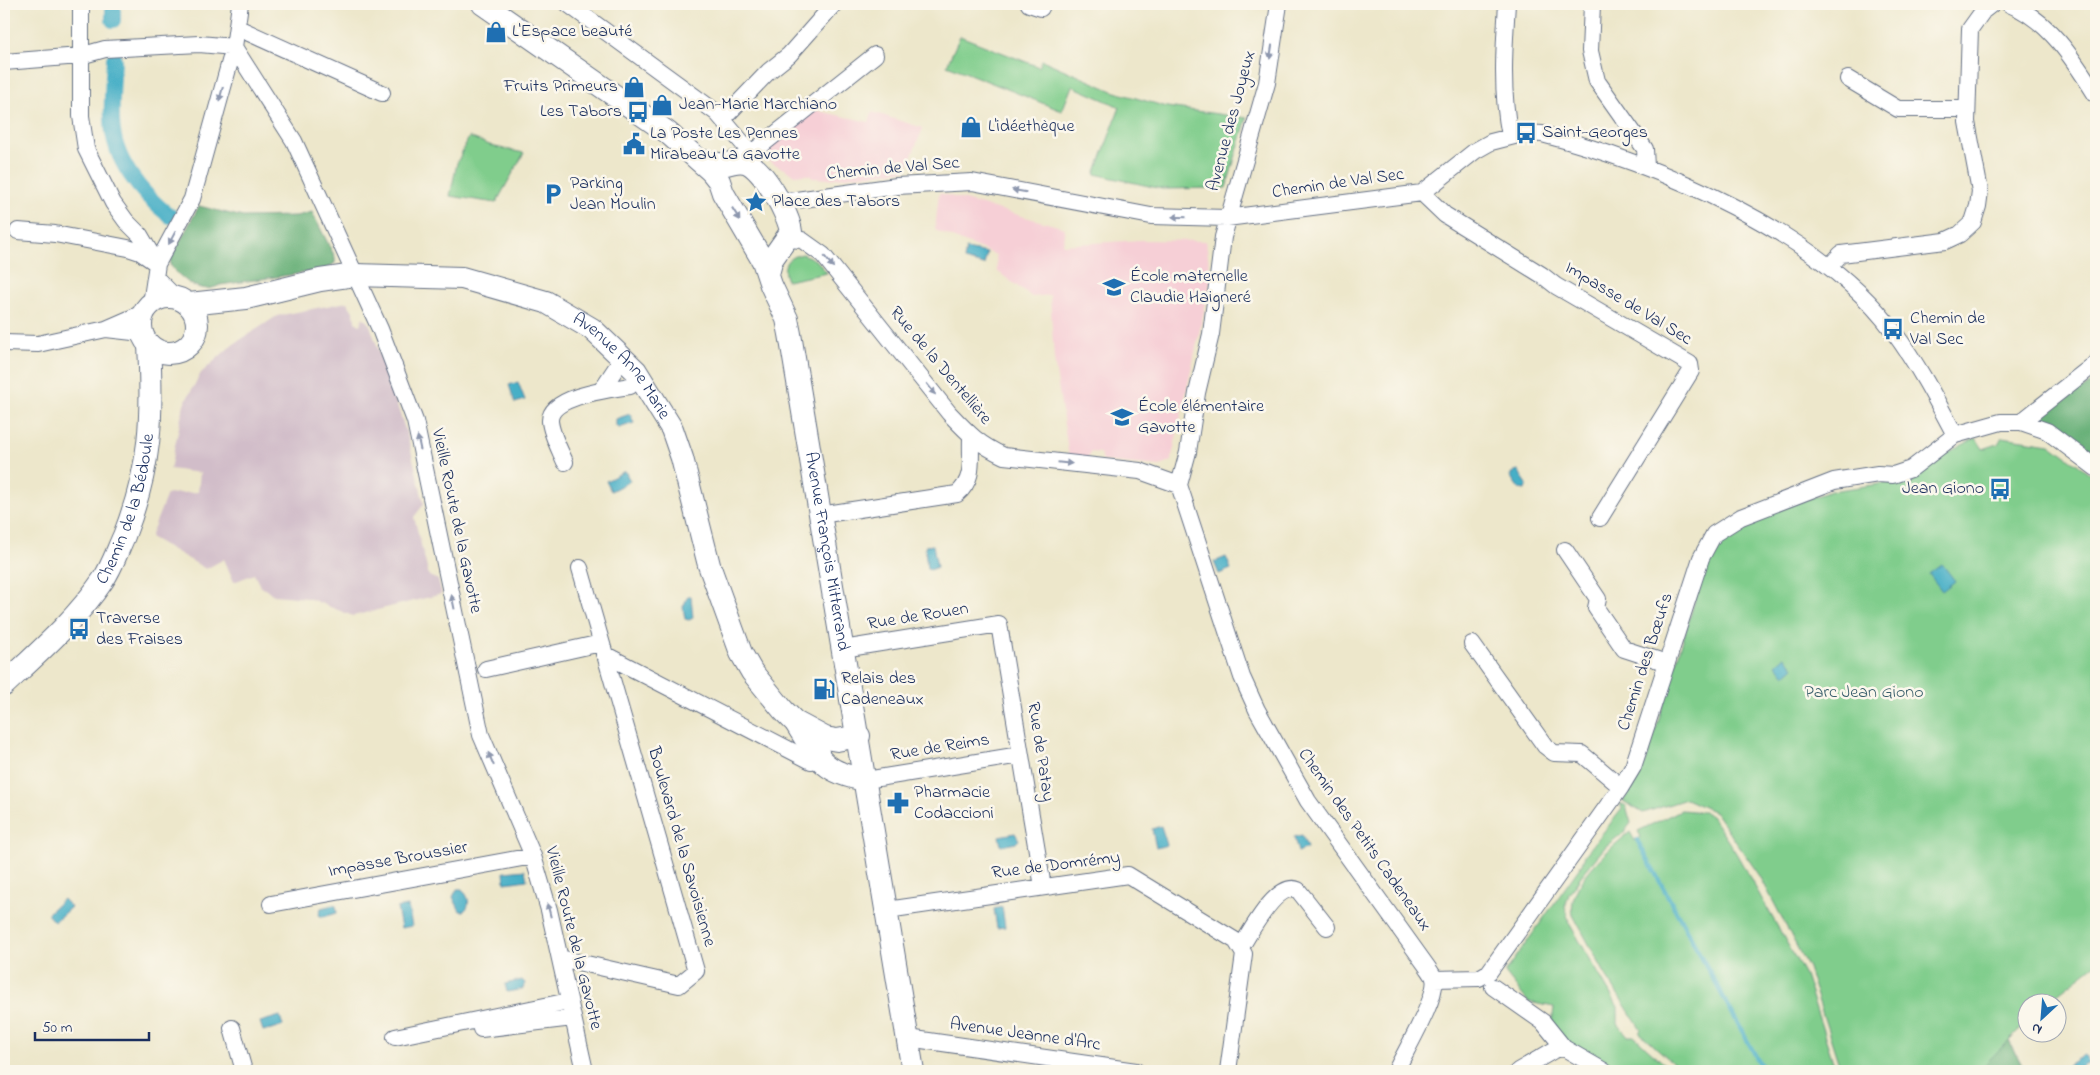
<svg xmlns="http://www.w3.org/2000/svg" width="2100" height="1075" viewBox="0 0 2100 1075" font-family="'Indie Flower',sans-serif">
<rect width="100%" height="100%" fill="#fbf7ec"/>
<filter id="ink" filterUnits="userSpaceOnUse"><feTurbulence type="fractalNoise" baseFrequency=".02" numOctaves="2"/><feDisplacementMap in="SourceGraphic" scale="10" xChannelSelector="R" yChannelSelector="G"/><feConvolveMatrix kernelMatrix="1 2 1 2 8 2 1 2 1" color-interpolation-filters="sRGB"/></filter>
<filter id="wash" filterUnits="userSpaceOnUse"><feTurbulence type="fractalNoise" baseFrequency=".0096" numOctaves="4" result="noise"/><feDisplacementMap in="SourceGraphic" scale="20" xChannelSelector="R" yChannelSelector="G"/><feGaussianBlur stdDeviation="1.12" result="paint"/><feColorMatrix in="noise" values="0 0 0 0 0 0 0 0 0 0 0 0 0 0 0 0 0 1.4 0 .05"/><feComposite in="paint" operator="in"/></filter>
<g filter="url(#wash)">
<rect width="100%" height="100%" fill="#ede7cb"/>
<path fill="#f6cfd6" d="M810 109 869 122 872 112 923 128 906 170 829 179 812 178 810 175H795L763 158 762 147Z
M939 193 1065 228 1063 245 1140 240 1206 241 1211 279 1171 461 1160 466 1103 461 1100 453 1091 452 1087 459 1069 457 1054 359 1050 295 1032 297 997 271 996 255 935 230Z"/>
<path fill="#d1bdc9" d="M347 302 354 313 355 322 360 325 363 317 370 325 408 438 424 504 414 517 429 576 438 580 442 594 353 616 308 598 274 595 260 586 254 574 234 582 224 559 206 569 150 537 167 494 198 492 200 473 170 469 184 404 201 373 231 346 277 316Z"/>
<path fill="#80cd8c" stroke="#4e7e75" d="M960 36 1039 67 1042 60 1115 92 1167 107 1247 118 1226 188 1162 189 1095 174 1120 107 1072 86 1062 111 947 65Z
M469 137 495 147 524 153 496 203 450 196 457 163Z
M803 254 817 261 827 273 787 281C781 265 786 257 803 254Z
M2002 437 2050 444 2096 478V964L2047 1002H2028L2027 1022 1978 1071H1841L1808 968 1760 876 1715 812 1686 799 1643 813 1623 801 1646 762 1712 544 1754 517 1831 491 1887 483 1913 482C1935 459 1948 452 1976 438L1983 449 1998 444Z
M1620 803 1626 806 1631 823 1624 832 1606 846 1581 876 1569 894 1565 907 1569 923 1618 1007V1024L1628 1036H1634L1672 1071H1614L1567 1042 1552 1026 1554 1007 1528 1002 1505 973 1582 864 1585 855 1622 809Z
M1681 810 1705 812 1712 817 1736 853 1805 975 1836 1071H1682L1639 1032 1641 1030 1608 979 1573 915C1566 885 1609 849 1630 832L1635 841 1641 837 1638 831Z"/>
<path fill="#68b078" stroke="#42706b" d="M199 206 243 217 296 216 312 212 335 257V263L324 270 220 285C200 296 183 280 170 265L171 258Z
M2096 380V460L2041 415Z
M2009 1040 2025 1071H1978Z"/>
<path fill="#47afc6" stroke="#316f92" d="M966 249 987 253 984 265 964 260Z
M518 382 525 400 515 403 509 385Z
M630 414 634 423 619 428 616 426V419Z
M625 471 630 481 611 491 606 481Z
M1514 471H1518L1527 484 1525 490 1519 489 1510 476Z
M933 545 937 567 930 570 927 568 925 548V546Z
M1226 557 1231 569 1219 574 1214 562Z
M1942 564 1955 581 1942 591 1929 574Z
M688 596H691L693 618 689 620 685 619 683 607Z
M1785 656 1794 667 1785 675 1776 664Z
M1161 826 1167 845 1156 848 1152 829Z
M1015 833 1019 840 1016 843 1001 846 999 836Z
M1302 835 1307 848 1298 852 1294 837Z
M525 870 527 880 505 883 504 872Z
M457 889H462C468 896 472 904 464 911H460L453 897Z
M63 899 71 907 54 922 47 914Z
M333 905 336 906 337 913 323 917 319 915 321 908Z
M408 906 412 926 401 928 397 908Z
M1002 907 1005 927 997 928 994 909Z
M522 980 525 983 523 989 507 992 505 984Z
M280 1016 283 1026 263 1031 260 1022Z
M2084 1055 2089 1063 2075 1071H2067L2068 1065Z"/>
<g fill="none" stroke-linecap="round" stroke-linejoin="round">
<path stroke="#47afc6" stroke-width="4.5" d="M1637 840 1764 1071"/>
<path stroke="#47afc6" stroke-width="16" d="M113 20V4
M114 59C113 80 111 100 112 121 113 160 141 194 170 216"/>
</g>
</g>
<g filter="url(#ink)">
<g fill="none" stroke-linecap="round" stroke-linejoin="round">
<g stroke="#646f84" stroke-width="18">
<path id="street" d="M81 4V116L86 149 113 203 126 221 140 235 157 264
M568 4 717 113 751 153 754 166
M1029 4 1041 8
M1507 4C1504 49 1501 92 1510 136
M1592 4 1590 51 1597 81 1645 149 1646 167
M2009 4C2049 20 2074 60 2096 95
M238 28 382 93
M234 47 294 141 380 329 415 421 481 735 533 856 549 910 585 1071
M4 62 80 56 105 49 199 44 234 47
M1848 79 1898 109H1967
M723 119 769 71 789 55 834 4
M744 159 875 55
M1422 193 1445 215 1542 275 1556 286 1690 364 1691 371 1600 518
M776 197 789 201 897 186 972 182 1151 216 1227 218 1422 193 1475 151 1491 142 1526 133 1542 134C1657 163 1822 234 1893 331 1917 363 1936 399 1955 435
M18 231 55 234 128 248 140 252 156 263
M788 239 802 240 823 255 949 413C968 433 978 444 1004 456L1140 471 1179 485
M1829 267 1841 254 1945 241 1960 234 1973 222 1978 206 1980 191 1967 122 1970 29 1983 11 1992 4
M155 277 175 297
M151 304 157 264 192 199 234 47 240 4
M106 329 142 333
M4 343 38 344 106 329 145 312
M602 389 616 368
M2021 422 2096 363
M565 462C560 450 551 434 550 421 549 396 611 389 630 386
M1179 485 1242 677 1257 710 1308 801 1428 968C1430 971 1433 975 1434 978 1439 996 1404 1053 1396 1071
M1179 485 1188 452 1197 393 1211 334 1223 237 1267 83 1279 4
M820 515 957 494C975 479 970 460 971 438
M1565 550 1598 599 1596 608 1624 649 1667 663
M1472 644 1545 746 1554 753 1582 754 1621 787
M843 649 999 624 1043 887
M604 654 811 761 818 759 821 752
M486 669 601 643
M866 780 1020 755
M271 904 533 856
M887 910 1128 875 1236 941 1244 954 1228 1071
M1241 947C1251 931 1277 881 1298 890L1327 927
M560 958 679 985 696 971 580 568
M1434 979 1479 978 1489 972 1621 787 1633 767 1701 558 1714 534 1741 517 1834 481 1878 474 1893 475 1911 469 1955 435 2001 422H2021L2047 431 2096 468
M1493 987 1543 1022 1564 1048
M232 1028 244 1071
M481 1029 573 1018
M395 1037 569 1001
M908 1038 1136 1071
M1518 1071 1554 1050 1564 1048 1604 1071"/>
</g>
<g stroke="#646f84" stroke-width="24">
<g id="secondary">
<path id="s1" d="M483 4 667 132 711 171 719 181 723 193 763 261 771 285 787 319 790 334 913 1071"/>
<path d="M699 160C707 162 716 165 726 164 733 163 737 160 745 162 763 167 789 215 791 232L772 259 768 274"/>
<circle cx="169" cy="325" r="28"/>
<path id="s2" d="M189 304 246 298 320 280 355 275 462 278 546 302 592 329 636 371 672 429 682 458 709 565 741 653 752 672 783 710 795 722 825 738 837 740 859 736"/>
<path id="s3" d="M4 685C38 653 76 620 103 580 112 567 117 551 124 536 151 467 153 418 149 345"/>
<path d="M797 725C818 759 824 773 866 780"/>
</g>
</g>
<use href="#street" stroke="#fff" stroke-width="16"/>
<use href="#secondary" stroke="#fff" stroke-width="22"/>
</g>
<defs><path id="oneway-solid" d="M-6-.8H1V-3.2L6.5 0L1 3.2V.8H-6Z" transform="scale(1.25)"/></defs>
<g fill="#8d97ae">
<use href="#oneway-solid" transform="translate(1271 52) rotate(99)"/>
<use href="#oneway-solid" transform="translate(221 94) rotate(105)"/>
<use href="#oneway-solid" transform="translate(1019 191) rotate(-170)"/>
<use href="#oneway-solid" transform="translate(736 214) rotate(58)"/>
<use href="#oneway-solid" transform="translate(1179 217) rotate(-178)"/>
<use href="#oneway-solid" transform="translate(172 238) rotate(118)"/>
<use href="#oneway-solid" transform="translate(829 262) rotate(51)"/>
<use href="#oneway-solid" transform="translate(931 389) rotate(52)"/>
<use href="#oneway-solid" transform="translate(419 443) rotate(-102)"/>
<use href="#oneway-solid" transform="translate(1065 463) rotate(6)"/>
<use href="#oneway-solid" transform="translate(453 602) rotate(-102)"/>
<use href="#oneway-solid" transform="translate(491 759) rotate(-113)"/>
<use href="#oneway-solid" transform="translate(549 910) rotate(-104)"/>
</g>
</g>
<defs>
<g id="shop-bare" transform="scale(1.725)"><path d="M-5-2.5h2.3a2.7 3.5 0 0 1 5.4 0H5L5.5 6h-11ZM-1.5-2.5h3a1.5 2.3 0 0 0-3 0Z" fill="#1f6fb2" stroke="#fbf7ec" stroke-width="2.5" paint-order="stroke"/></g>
<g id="bus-bare" transform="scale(1.725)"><path d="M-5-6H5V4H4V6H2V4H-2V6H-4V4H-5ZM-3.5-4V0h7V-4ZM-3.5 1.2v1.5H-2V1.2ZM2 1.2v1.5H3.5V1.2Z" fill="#1f6fb2" stroke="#fbf7ec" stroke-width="2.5" paint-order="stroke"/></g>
<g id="civic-bare" transform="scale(1.725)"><path d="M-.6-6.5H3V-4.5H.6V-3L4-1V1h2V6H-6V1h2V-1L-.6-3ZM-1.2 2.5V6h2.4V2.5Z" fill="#1f6fb2" stroke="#fbf7ec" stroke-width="2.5" paint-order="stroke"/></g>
<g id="parking-bare" transform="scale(1.725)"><path d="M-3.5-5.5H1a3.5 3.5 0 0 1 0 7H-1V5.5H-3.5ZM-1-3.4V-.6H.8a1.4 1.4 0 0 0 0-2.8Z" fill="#1f6fb2" stroke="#fbf7ec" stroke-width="2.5" paint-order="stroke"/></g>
<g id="sight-bare" transform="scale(1.725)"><path d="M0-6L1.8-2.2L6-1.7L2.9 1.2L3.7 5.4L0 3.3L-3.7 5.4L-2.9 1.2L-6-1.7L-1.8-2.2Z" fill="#1f6fb2" stroke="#fbf7ec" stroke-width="2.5" paint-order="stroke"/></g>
<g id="school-bare" transform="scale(1.725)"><path d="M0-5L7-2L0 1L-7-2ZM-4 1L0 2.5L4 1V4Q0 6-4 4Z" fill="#1f6fb2" stroke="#fbf7ec" stroke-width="2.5" paint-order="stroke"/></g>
<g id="fuel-bare" transform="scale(1.725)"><path d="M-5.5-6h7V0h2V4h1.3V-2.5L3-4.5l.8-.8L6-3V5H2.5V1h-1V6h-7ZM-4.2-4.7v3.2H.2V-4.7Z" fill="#1f6fb2" stroke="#fbf7ec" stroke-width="2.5" paint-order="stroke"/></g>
<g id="pharmacy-bare" transform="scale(1.725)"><path d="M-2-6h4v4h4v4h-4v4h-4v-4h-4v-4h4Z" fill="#1f6fb2" stroke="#fbf7ec" stroke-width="2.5" paint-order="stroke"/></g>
</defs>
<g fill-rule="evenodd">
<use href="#shop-bare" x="496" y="32"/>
<use href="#shop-bare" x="634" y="87"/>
<use href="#shop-bare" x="662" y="105"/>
<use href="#bus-bare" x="638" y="112"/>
<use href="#shop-bare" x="971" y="127"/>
<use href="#bus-bare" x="1526" y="133"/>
<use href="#civic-bare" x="634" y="144"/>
<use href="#parking-bare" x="553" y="194"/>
<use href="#sight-bare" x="756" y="202"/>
<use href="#school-bare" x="1114" y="287"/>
<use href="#bus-bare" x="1893" y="329"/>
<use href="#school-bare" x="1122" y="417"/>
<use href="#bus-bare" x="2000" y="489"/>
<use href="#bus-bare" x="79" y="629"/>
<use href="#fuel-bare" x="824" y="689"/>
<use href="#pharmacy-bare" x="898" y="803"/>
</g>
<g text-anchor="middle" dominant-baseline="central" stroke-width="5" stroke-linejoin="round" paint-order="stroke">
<g font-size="18" fill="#1b2f5e" stroke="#fbf7ec" text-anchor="start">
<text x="512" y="32">L'Espace beauté</text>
<text x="618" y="87" text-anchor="end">Fruits Primeurs</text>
<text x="679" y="105">Jean-Marie Marchiano</text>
<text x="622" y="112" text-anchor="end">Les Tabors</text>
<text x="988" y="127">L'idéethèque</text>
<text x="1542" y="133">Saint-Georges</text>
<text x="650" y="134">La Poste Les Pennes<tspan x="650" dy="21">Mirabeau La Gavotte</tspan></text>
<text x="570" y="184">Parking<tspan x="570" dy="21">Jean Moulin</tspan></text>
<text x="772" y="202">Place des Tabors</text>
<text x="1130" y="277">École maternelle<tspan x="1130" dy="21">Claudie Haigneré</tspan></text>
<text x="1910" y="319">Chemin de<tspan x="1910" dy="21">Val Sec</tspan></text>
<text x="1138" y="407">École élémentaire<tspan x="1138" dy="21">Gavotte</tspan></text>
<text x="1984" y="489" text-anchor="end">Jean Giono</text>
<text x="96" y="619">Traverse<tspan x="96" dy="21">des Fraises</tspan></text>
<text x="841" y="679">Relais des<tspan x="841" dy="21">Cadeneaux</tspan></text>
<text x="914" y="793">Pharmacie<tspan x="914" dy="21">Codaccioni</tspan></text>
</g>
<g font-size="18" fill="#1b2f5e" stroke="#fbf7ec">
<text transform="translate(1232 121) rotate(-75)">Avenue des Joyeux</text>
<text transform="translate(893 169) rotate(-5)">Chemin de Val Sec</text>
<text transform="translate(1338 184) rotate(-8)">Chemin de Val Sec</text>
<text transform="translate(1628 304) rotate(31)">Impasse de Val Sec</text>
<text transform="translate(940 366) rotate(50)">Rue de la Dentellière</text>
<text stroke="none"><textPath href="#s2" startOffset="464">Avenue Anne Marie</textPath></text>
<text stroke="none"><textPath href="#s3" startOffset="220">Chemin de la Bédoule</textPath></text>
<text transform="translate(456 521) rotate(78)">Vieille Route de la Gavotte</text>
<text stroke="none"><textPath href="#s1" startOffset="686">Avenue François Mitterrand</textPath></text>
<text transform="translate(918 617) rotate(-9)">Rue de Rouen</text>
<text transform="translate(1646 662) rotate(-72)">Chemin des Bœufs</text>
<text transform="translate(940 748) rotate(-9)">Rue de Reims</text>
<text transform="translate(1040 752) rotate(81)">Rue de Patay</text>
<text transform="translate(1364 840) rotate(55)">Chemin des Petits Cadeneaux</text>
<text transform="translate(681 847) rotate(74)">Boulevard de la Savoisienne</text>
<text transform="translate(398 860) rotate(-10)">Impasse Broussier</text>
<text transform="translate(1056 866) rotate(-7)">Rue de Domrémy</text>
<text transform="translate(573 938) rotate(76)">Vieille Route de la Gavotte</text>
<text transform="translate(1025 1035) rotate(8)">Avenue Jeanne d'Arc</text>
</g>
<g font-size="18" fill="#395e6c" stroke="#fbf7ec">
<text x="1864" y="693">Parc Jean Giono</text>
</g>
</g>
<rect width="2100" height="1075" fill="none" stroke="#fbf7ec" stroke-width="20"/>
<g transform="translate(2042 1018) rotate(206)"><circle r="24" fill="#fbf7ec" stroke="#a1a7b3"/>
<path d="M0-4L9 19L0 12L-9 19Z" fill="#1f6fb2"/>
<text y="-8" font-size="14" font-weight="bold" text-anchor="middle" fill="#1b2f5e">N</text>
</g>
<path d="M35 1032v8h114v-8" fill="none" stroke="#1b2f5e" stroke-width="2.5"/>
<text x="42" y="1032" font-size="15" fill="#1b2f5e" stroke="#fbf7ec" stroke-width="4" paint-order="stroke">50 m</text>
</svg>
